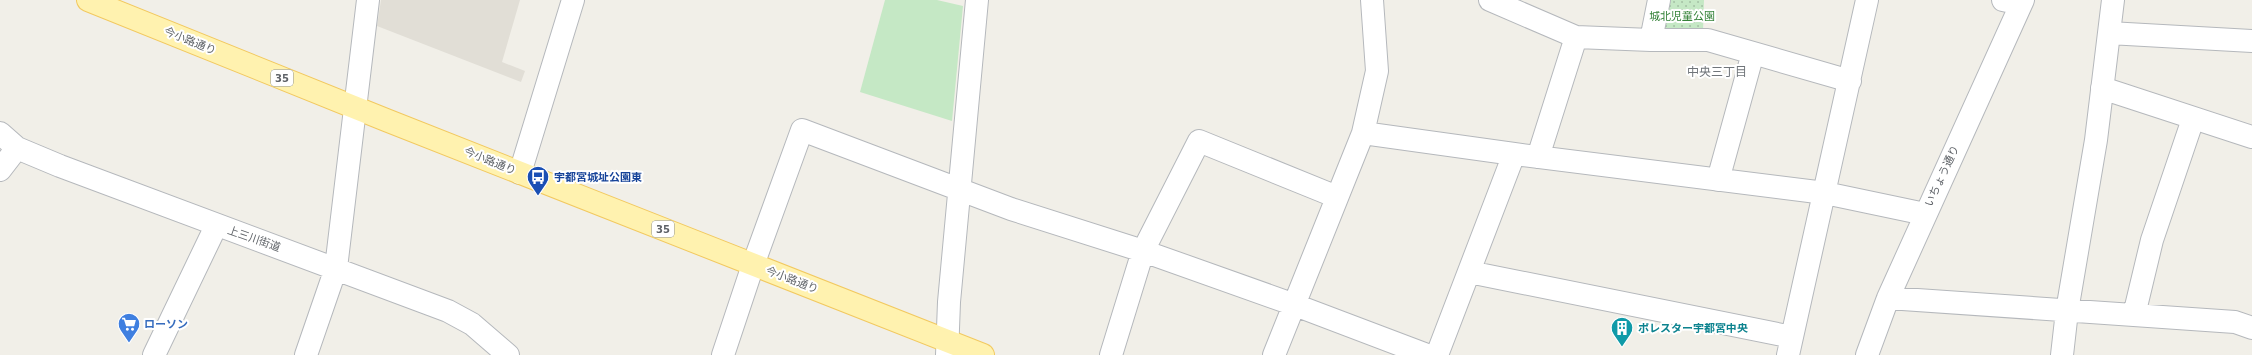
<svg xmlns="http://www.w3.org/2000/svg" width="2252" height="355" viewBox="0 0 2252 355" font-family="'DejaVu Sans','Noto Sans JP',sans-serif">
<defs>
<pattern id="park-dots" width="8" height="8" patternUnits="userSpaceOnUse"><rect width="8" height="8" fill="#c5e8c5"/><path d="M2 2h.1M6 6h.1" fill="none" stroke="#a3c0a4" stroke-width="1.8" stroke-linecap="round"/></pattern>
</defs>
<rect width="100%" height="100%" fill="#f1efe8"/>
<path fill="#e1ded6" d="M381 0H520L502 62 525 71 521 82 377 26Z"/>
<path fill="url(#park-dots)" d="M1666 0H1704L1703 31H1663Z"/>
<path fill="#c5e8c5" d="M885 0H937L963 6 952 121 860 92Z"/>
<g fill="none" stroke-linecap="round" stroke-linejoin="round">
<g stroke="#b5b8bc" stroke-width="24">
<path id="minor" d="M1490 0 1576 37 1651 40 1659 0
M2003 0 2021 4
M2109 33 2252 41
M1651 40H1708L1850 81
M2102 88 2252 137
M0 133 17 148 60 166 448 311 472 324 508 355
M1363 133 1514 154 1825 193 1925 214
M1538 157 1576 37
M0 170 17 148
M520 173 573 0
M1718 180 1753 53
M1469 272 1792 337
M1888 298 2235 322 2252 328
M2134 315 2152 240 2193 119
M154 355 216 226
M306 355 336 268 368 0
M723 355 753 265 802 130 1011 209 1143 251 1295 305 1427 355
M947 355 949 302 977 0
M1111 355 1143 251 1199 141 1337 197
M1274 355 1363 133 1377 71 1372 0
M1437 355 1514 154
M1788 355 1867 0
M1867 355 1888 298 2023 0
M2062 355 2067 311 2096 140 2113 0"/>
</g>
<g stroke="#f2c960" stroke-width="24">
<path id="major" d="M88 0 386 120 983 355"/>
</g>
<use href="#minor" stroke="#fff" stroke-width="22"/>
<use href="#major" stroke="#fff2af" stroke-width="22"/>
</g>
<defs>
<g id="bus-pin" transform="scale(1.15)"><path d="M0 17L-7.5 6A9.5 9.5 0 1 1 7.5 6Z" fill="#1a4fb4" stroke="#fff"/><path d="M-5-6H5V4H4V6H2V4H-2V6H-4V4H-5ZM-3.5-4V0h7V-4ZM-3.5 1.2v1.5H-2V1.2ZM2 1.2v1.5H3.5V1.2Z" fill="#fff"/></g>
<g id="supermarket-pin" transform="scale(1.15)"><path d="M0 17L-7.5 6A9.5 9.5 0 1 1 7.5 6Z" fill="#3f7fe0" stroke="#fff"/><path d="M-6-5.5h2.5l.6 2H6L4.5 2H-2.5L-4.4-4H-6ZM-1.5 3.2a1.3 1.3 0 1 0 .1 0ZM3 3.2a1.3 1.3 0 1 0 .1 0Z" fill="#fff"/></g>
<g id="building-pin" transform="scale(1.15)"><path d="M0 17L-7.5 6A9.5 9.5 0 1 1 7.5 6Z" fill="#0f9aa8" stroke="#fff"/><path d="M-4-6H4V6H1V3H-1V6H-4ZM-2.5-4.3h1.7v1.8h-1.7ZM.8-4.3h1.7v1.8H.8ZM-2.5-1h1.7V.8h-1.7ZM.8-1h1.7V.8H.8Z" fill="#fff"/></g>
</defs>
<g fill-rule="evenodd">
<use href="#bus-pin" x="538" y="177"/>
<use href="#supermarket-pin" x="129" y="324"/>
<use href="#building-pin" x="1622" y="328"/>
</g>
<g text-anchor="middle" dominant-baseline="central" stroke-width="4" stroke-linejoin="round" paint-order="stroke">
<g fill="#fff" stroke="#8f9295" stroke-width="1">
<rect x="271" y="70" width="22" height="16" rx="3"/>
<rect x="652" y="221" width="22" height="16" rx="3"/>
</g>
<g font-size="10" font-weight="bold" fill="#5f6368">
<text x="282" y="78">35</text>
<text x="663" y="229">35</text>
</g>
<g font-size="11" fill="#348238" stroke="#fff">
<text x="1682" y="16">城北児童公園</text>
</g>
<g font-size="11" fill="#5f6368" stroke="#fff">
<text transform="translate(190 41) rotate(22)">今小路通り</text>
<text transform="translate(490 161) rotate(22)">今小路通り</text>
<text transform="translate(1942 176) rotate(-65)">いちょう通り</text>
<text transform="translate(254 239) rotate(19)">上三川街道</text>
<text transform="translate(792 280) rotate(21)">今小路通り</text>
</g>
<g font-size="11" font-weight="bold" fill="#164399" stroke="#fff" text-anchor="start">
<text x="554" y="177">宇都宮城址公園東</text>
</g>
<g font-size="11" font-weight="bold" fill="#366cbe" stroke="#fff" text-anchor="start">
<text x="144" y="324">ローソン</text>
</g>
<g font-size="11" font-weight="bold" fill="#0d838f" stroke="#fff" text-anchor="start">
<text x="1638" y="328">ポレスター宇都宮中央</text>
</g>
<g font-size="12" fill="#70757a" stroke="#fff">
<text x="1717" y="72">中央三丁目</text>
</g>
</g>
</svg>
